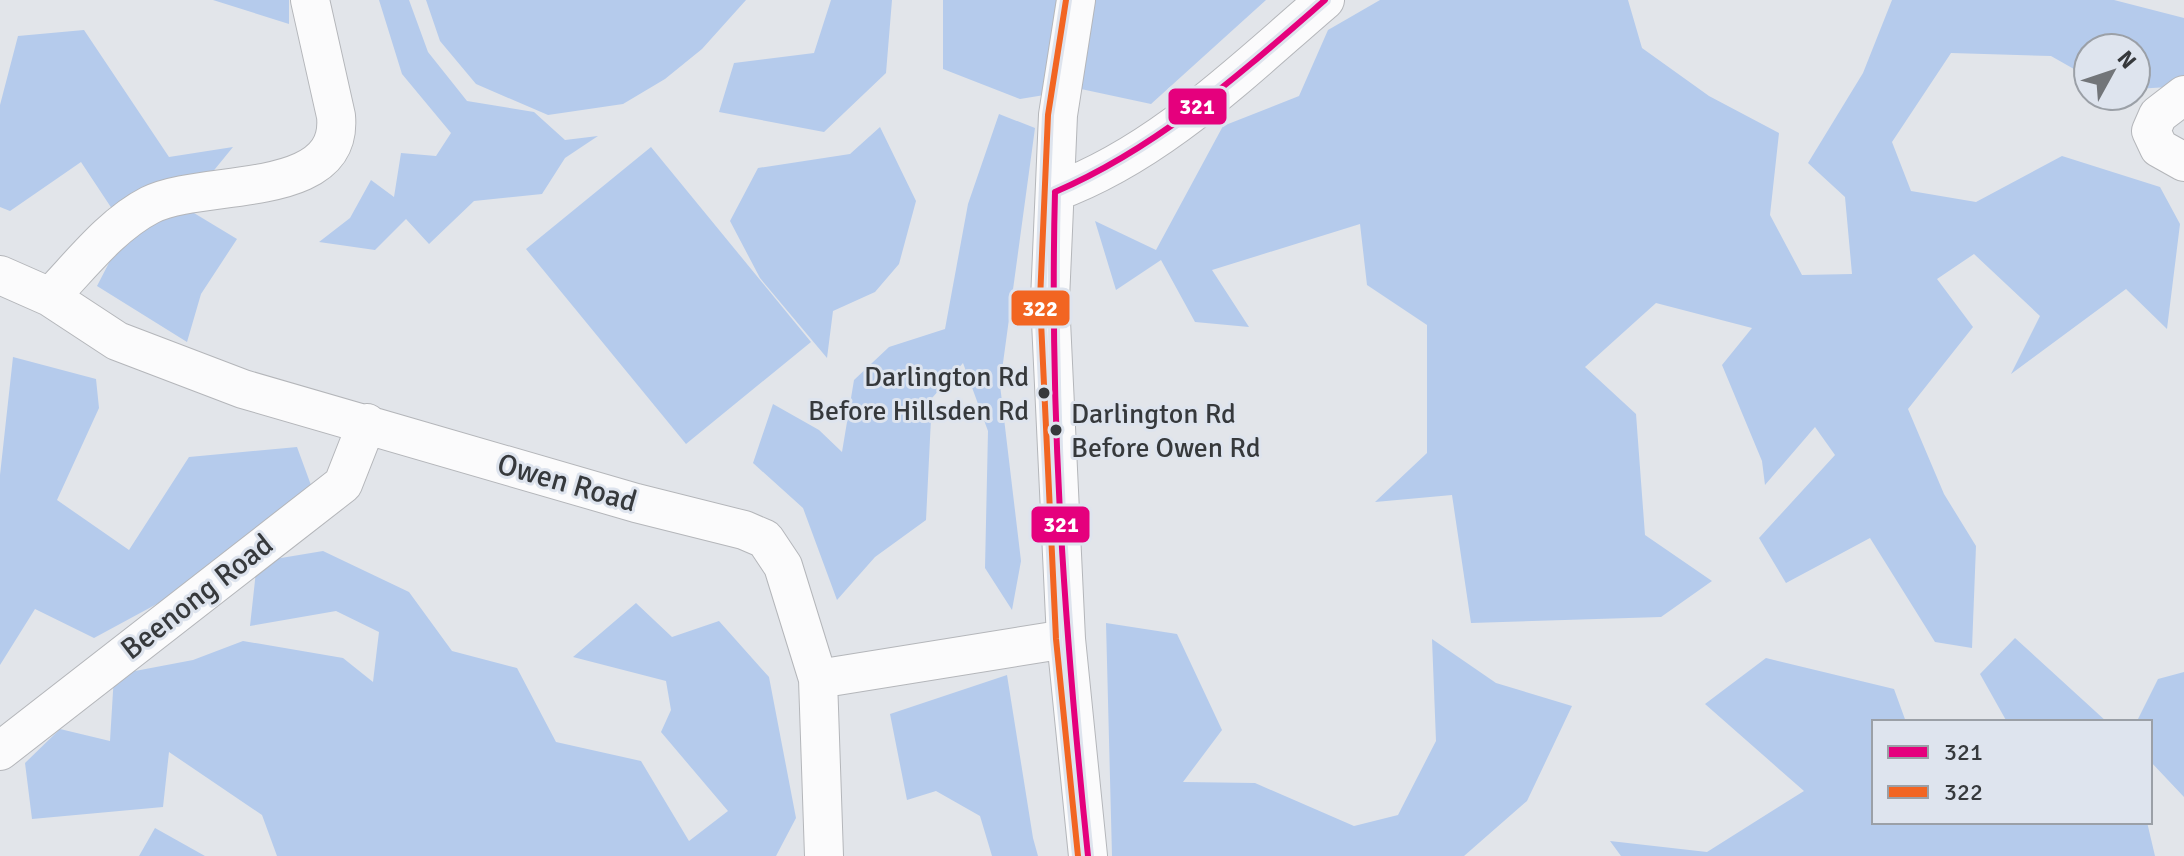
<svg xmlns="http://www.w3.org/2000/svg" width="2184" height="856" viewBox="0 0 2184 856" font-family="Signika,sans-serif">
<rect width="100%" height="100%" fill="#e2e5ea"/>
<path fill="#b5cbec" d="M213 0H289V24Z
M379 0H409L428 52 467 101 534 112 565 140 598 136 565 158 542 194 474 201 429 244 406 219 375 250 319 242 350 218 371 180 394 197 401 153 436 156 451 133 402 74Z
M426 0H746L702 49 665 79 623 104 548 115 476 84 440 41Z
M831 0H892L886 73 824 132 719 112 734 63 814 53Z
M943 0H1266L1151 104 1081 89 1020 99 943 69Z
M1380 0H1628L1642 48 1709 96 1779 133 1770 215 1802 275 1852 274 1845 197 1808 163 1863 73 1892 0H2114L2184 18V86L2136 89V48H2088V77L2051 56 1951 53 1892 142 1911 191 1976 202 2062 156 2160 187 2180 224 2167 329 2126 289 2011 374 2040 316 1974 254 1937 279 1973 327 1908 409 1944 494 1976 546 1972 648 1935 642 1870 538 1786 583 1759 538 1835 455 1815 427 1765 485 1762 461 1722 365 1752 328 1656 303 1585 367 1636 414 1645 535 1712 581 1661 617 1471 623 1452 495 1375 502 1427 453V325L1367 285 1360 224 1212 270 1249 327 1195 322 1161 260 1116 290 1095 221 1156 250 1223 126 1299 96 1328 30Z
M84 30 169 157 233 147 184 207 237 239 201 294 187 342 97 286 126 230 81 162 10 211 0 207V105L18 36Z
M999 114 1035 128 1000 385 1021 561 1012 610 985 568 988 431 963 363 932 398 926 520 875 557 837 600 803 508 753 463 773 404 819 430 842 452 854 380 889 347 945 329 968 204Z
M880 127 916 201 899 264 875 292 833 311 827 358 760 278 730 221 758 168 850 154Z
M651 147 811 342 686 444 526 249Z
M13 357 96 379 99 408 57 500 129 550 189 457 297 447 315 496 190 586 94 638 35 609 0 665V475Z
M323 551 409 592 452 651 517 668 556 742 641 761 689 841 728 811 661 732 671 710 666 681 573 657 636 603 672 637 719 621 769 677 796 818 776 856H277L262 815 169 752 163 807 32 819 25 763 60 729 110 741 114 675 193 660 243 641 343 658 373 682 379 632 336 611 250 626 257 562Z
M1106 623 1177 634 1222 730 1183 782 1255 783 1354 826 1398 815 1436 741 1432 639 1496 683 1572 706 1527 801 1464 856H1112Z
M2015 638 2107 722H2007L1980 674Z
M1766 658 1894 689 1906 722H1874V822H2147L2155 856H1621L1610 841 1707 852 1804 791 1705 704Z
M2184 672V797L2150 761V722L2138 719 2158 679Z
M1007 675 1033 838 1038 856H992L980 816 936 791 907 800 890 714Z
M155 828 205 856H139Z"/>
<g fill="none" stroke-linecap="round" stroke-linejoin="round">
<g stroke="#b4b6ba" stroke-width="40">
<path id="minor" d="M1076 0 1058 115 1050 300 1066 639 1088 856
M2184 95 2158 115 2151 131 2159 148 2184 162
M1055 192C1159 154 1242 71 1325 0
M0 275 50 297 117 341 243 389 636 503 744 530 765 539 783 566 818 679 824 856
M50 297C80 266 111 225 150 205 204 178 344 201 336 116L310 0
M818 679 1066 639
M0 751 343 484 367 423"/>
</g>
<use href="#minor" stroke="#fbfbfc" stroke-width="38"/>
<g stroke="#dee4ee" stroke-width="12">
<path id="bus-1" d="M1055 192C1049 415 1065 635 1088 856
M1055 192C1159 147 1240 74 1325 0"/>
</g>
<g stroke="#dee4ee" stroke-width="12">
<path id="bus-2" d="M1066 0 1048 115 1040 300 1056 639 1078 856"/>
</g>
<use href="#bus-1" stroke="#e5007d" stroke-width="6"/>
<use href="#bus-2" stroke="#f26522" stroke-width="6"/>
</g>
<g fill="#36393c" stroke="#dee4ee" stroke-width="3">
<circle cx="1044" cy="393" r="7"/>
<circle cx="1056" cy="430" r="7"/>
</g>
<g text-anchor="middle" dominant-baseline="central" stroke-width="6" stroke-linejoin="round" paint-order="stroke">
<g font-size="28" fill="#36393c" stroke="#dee4ee" text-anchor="end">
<text x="1029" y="377">Darlington Rd<tspan x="1029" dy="34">Before Hillsden Rd</tspan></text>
<text x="1071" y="414" text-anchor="start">Darlington Rd<tspan x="1071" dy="34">Before Owen Rd</tspan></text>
</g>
<g font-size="30" fill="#36393c" stroke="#dee4ee">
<text transform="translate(567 483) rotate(16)">Owen Road</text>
<text transform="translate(197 597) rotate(-38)">Beenong Road</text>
</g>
</g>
<g stroke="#dee4ee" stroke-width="3">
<rect x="1167" y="87" width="61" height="39" rx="8" fill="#e5007d"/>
<rect x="1010" y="289" width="61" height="38" rx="8" fill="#f26522"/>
<rect x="1030" y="505" width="61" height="39" rx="8" fill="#e5007d"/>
</g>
<g font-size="22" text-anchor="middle" font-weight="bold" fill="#fff">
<text x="1197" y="114">321</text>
<text x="1040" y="316">322</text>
<text x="1061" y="532">321</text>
</g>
<rect x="1872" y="720" width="280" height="104" fill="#dee4ee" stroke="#9ba0a7" stroke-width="2"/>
<rect x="1888" y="746" width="40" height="12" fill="#e5007d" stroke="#9ba0a7" stroke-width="2"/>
<text x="1944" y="760" font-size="24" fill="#36393c">321</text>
<rect x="1888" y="786" width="40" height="12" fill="#f26522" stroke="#9ba0a7" stroke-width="2"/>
<text x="1944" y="800" font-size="24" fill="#36393c">322</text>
<g transform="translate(2112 72) rotate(50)"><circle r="38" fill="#dee4ee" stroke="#9ba0a7" stroke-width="2"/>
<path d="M0-6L14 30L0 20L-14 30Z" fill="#727579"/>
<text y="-12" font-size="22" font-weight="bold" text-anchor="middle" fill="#36393c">N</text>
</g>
</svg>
